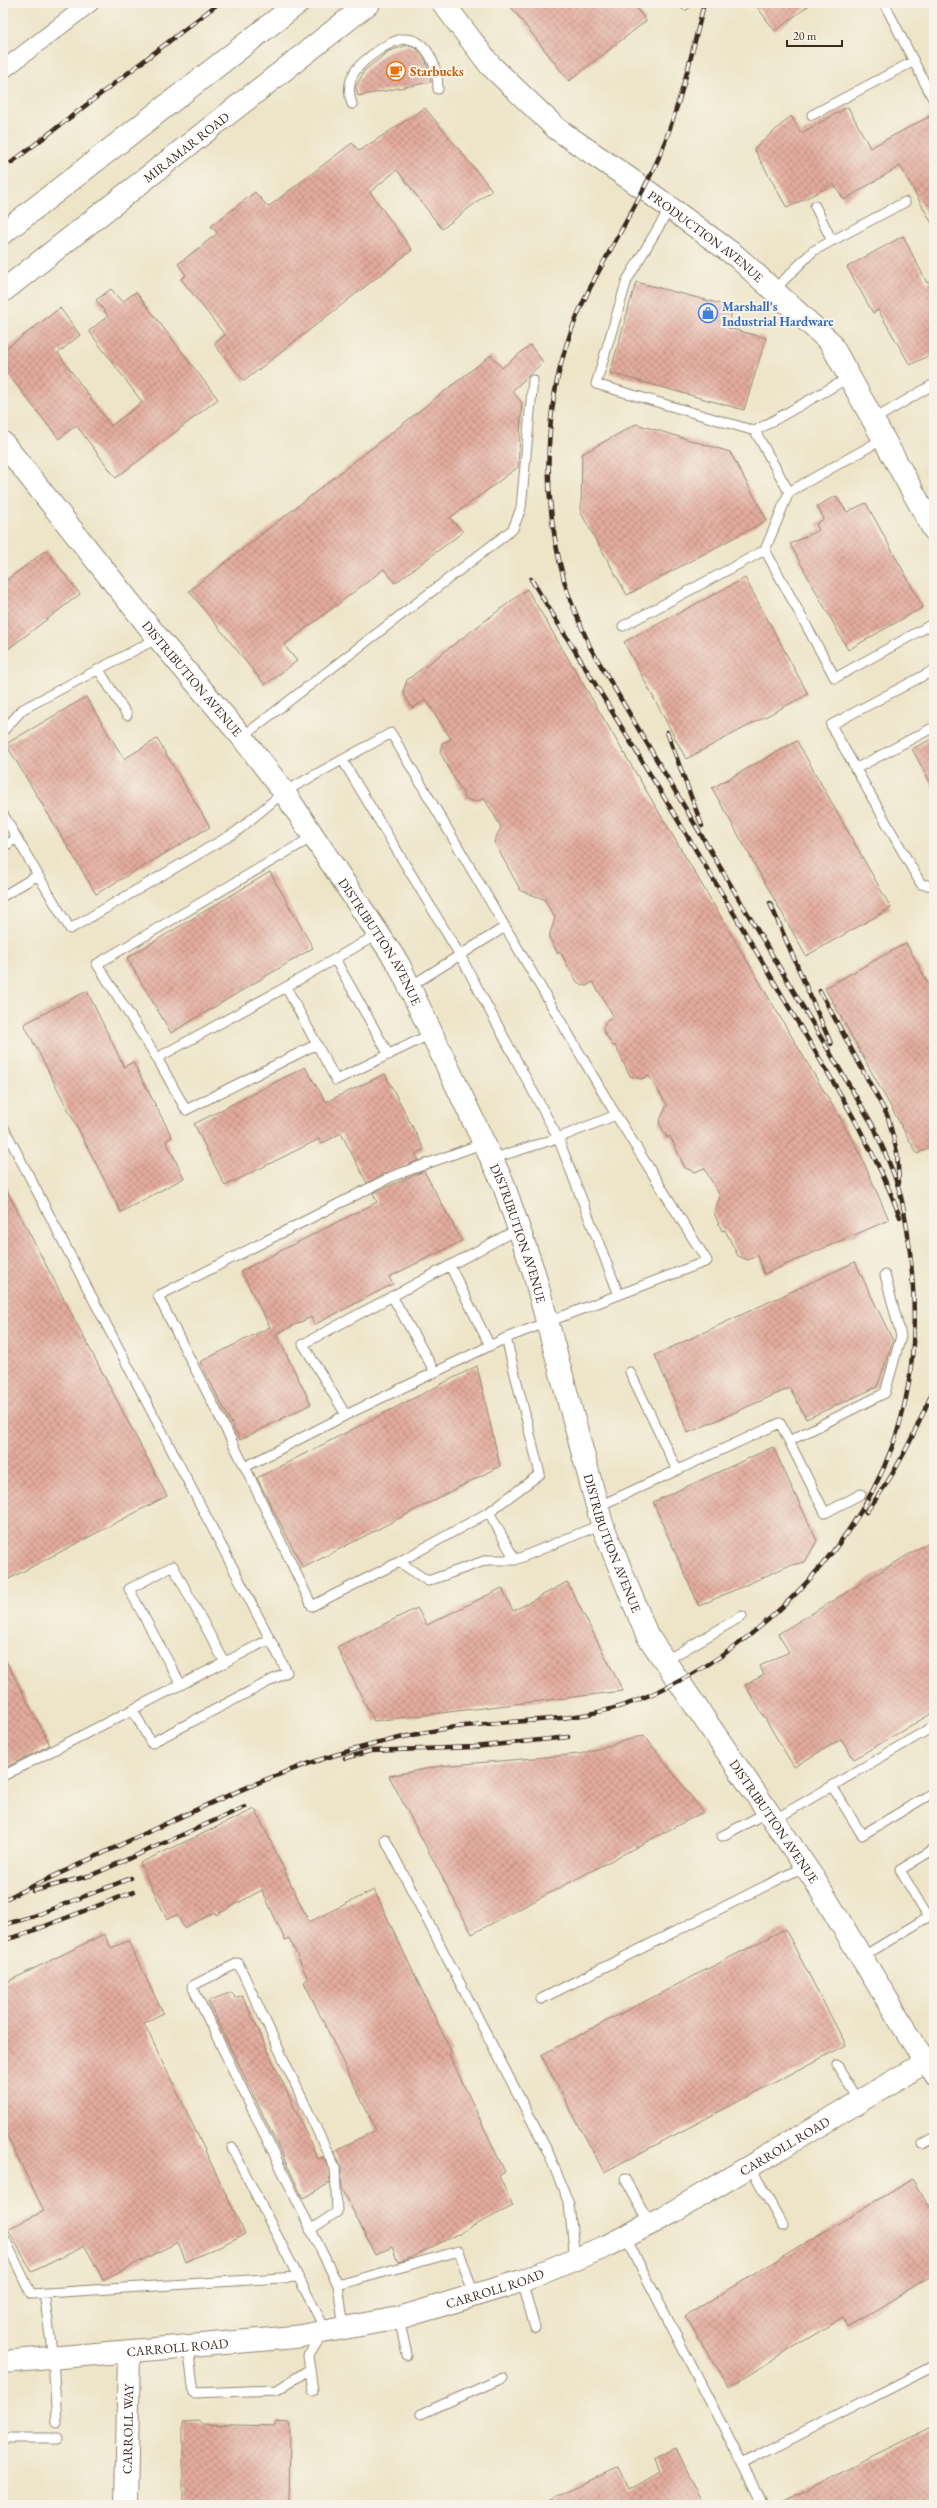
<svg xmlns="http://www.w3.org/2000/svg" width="937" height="2508" viewBox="0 0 937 2508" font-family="'EB Garamond',serif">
<defs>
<pattern id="building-cross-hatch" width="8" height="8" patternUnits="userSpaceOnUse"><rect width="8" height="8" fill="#e3ab9d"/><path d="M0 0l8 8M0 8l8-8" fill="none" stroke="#b98b7f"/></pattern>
</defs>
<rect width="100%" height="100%" fill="#f7f3e8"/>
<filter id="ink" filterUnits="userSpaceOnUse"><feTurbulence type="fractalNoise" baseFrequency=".025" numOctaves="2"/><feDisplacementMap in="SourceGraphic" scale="8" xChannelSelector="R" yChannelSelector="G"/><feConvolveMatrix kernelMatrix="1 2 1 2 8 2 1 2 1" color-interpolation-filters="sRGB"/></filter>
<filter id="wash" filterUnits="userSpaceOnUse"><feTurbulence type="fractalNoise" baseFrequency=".012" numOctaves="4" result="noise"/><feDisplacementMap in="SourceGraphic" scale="16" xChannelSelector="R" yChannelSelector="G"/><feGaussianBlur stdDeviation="0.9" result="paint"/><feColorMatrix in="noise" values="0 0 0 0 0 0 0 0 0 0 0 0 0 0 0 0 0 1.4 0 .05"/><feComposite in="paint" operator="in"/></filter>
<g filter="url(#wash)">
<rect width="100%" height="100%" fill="#eee5c9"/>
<g id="blocks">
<path fill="url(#building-cross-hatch)" d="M508 3H633L646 21 569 81Z
M754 3H812L775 31Z
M408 45 417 49 426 61 431 82 358 96 356 87 364 71 389 51Z
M848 107 870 148 934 114V227L900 166 844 200 834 184 787 208 754 149 791 116 801 133Z
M425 108 492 190 442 229 397 170 370 192 412 250 244 381 214 344 225 335 181 279 186 275 178 264 218 233 211 226 255 192 268 207 352 143 359 151Z
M903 236 927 283 934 280V353L910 365 878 310 873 313 847 267Z
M636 282 733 307 728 328 766 338 744 410 610 373Z
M111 289 122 302 136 292 218 399 116 478 76 425 59 439 3 368V351L60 308 80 335 58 353 111 426 142 402 89 331 108 316 96 300Z
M530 345 543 362 512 391 522 403 518 467 450 518 463 532 395 583 384 569 284 645 297 661 265 685 189 591 491 355 502 368Z
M636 424 730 452 767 520 627 595 581 513 582 454Z
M836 496 847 512 866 503 923 607 848 650 790 544 819 530 816 524 824 519 817 506Z
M46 550 80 594 3 653V583Z
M745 578 808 694 686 759 624 642Z
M527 589 857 1147 889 1220 764 1274 758 1255 748 1260 738 1256 725 1230 722 1231 714 1213 720 1196 704 1168 695 1172 685 1168 670 1136 667 1138 659 1122 667 1105 649 1076 641 1079 630 1076 615 1045 613 1046 603 1030 605 1022 614 1017 593 982 586 986 577 982 560 952 558 954 549 937 555 918 544 899 521 891 494 842 501 827 484 798 476 802 466 799 449 769 440 752 442 743 451 739 426 700 412 708 403 692 407 680Z
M86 697 124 759 157 739 210 827 96 894 6 744Z
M934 738V789L912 749Z
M797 741 891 908 806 956 712 788Z
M270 872 313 948 171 1033 127 958Z
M906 943 934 994V1145L917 1154 825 988Z
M87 991 124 1067 133 1062 172 1137 166 1141 184 1178 121 1212 24 1024Z
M305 1067 326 1102 385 1074 424 1149 415 1154 419 1160 367 1183 341 1133 321 1144 319 1139 225 1186 194 1124Z
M424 1171 462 1241 389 1277 393 1284 314 1325 311 1317 276 1334 311 1404 240 1440 200 1362 270 1327 241 1271 377 1202 373 1193Z
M3 1183 167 1496 3 1582Z
M855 1262 893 1341 877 1387 806 1419 790 1388 688 1433 655 1355Z
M477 1366 500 1466 303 1568 257 1478Z
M773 1447 817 1541 805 1562 788 1566 699 1606 653 1502Z
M934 1539V1712L854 1759 841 1739 794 1767 745 1685 764 1675 760 1666 789 1652 778 1634Z
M567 1582 623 1691 374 1721 337 1647 417 1608 427 1625 502 1588 513 1611Z
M3 1655 50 1745 3 1769Z
M644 1735 703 1812 472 1934 389 1776 441 1766 580 1754Z
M255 1809 309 1922 374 1890 452 2053 449 2054 505 2172 499 2176 513 2206 410 2258 398 2262 392 2247 375 2255 342 2188 341 2167 334 2151 376 2130 304 1982 308 1979 289 1938 285 1940 262 1890 216 1915 215 1912 184 1928 177 1915 167 1919 140 1863Z
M785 1929 846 2045 604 2172 541 2055Z
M104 1934 111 1948 128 1941 163 2013 144 2023 245 2234 186 2262 178 2242 103 2280 85 2246 32 2272 8 2229 44 2211 3 2128V1984Z
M232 1992 235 1998 242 1995 318 2159 323 2157 329 2169 330 2183 303 2198 208 2001Z
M912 2179 934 2214V2274L848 2327 843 2317 729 2387 685 2316Z
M198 2421 201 2424 274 2426 276 2422 290 2423 289 2505H183V2422Z
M934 2427V2505H774Z
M676 2448 704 2505H539L618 2467 629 2490 660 2472 655 2458Z"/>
</g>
</g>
<g filter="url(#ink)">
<use href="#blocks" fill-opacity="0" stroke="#948874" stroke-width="1"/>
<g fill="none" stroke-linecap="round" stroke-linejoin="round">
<g stroke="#948874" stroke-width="11">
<path id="lane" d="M684 3 685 5
M884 3 934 101
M352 104C348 93 349 81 355 71 363 60 392 38 406 39 430 40 438 71 438 89
M812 115 914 61
M815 206 832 241
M670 208 627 280 596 384 755 431
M773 291 813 251 905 202
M850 377 755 431 789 492 883 439
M873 420 934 384
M789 492 765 550 835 678 934 623
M623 626 765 550
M99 670 127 715
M934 670 831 725 921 884 934 886
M3 731 23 709 158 638
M242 737 513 529 521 508 533 380
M343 761 461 957 558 1138 619 1295
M855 769 934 727
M3 814 38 875 3 896
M3 847 17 838
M38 875 70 929 236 832 284 792 391 733 616 1115 707 1261 506 1338
M378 934 286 987 336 1080 431 1034
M335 959 389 1055
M286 987 157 1058 186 1110 317 1044
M409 987 505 927
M157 1058 97 964 314 836
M3 1126 270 1639 3 1776
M491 1159 558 1138 616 1115
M518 1229 303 1344 346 1415 506 1338 540 1474 489 1512 515 1560 602 1524
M450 1266 490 1346
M392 1296 435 1372
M630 1372 677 1470
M346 1415 245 1467 312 1606 399 1562 428 1581 487 1560H515
M789 1441 885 1393 901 1336 885 1275
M245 1467 158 1296 393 1176 484 1143
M597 1507 780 1423 825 1513 861 1494
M399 1562 489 1512
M665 1661 742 1616
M181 1685 129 1589 173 1566 225 1663
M133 1710 151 1743 287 1672 270 1639
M832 1786 862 1835 934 1792
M774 1820 934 1726
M722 1836 768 1812
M385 1839 549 2154 569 2204 575 2259
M862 1957 928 1917 900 1870 934 1849
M541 1999 805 1866
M837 2065 859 2101
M923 2144 934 2138
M232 2148 326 2331 308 2356 313 2391
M750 2166 783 2226
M625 2179 650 2224
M310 2230 337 2212 335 2168 238 1963 192 1986 338 2285
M3 2235 31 2294 297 2277
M625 2236 763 2505
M522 2281 535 2328
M44 2293 53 2358 57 2423
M399 2318 407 2355
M344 2328 338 2285 459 2251 474 2295
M188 2347 194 2393 277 2390 310 2369
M421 2414 503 2378
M3 2438H58
M742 2464 934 2366"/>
</g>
<g stroke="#948874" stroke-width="19">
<path id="street" d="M3 70 90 3
M925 2062 934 2077"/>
</g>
<g stroke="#948874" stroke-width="24">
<g id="secondary">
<path id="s1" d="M443 3 490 65 557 129 643 188 737 257 830 342 934 530"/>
<path id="s2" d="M3 443 158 638 242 737 284 792 399 965 503 1183 534 1273 602 1524 647 1635 814 1879 925 2062"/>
<path id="s3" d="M3 2362 295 2337 399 2318 522 2281 607 2246 673 2212 934 2057"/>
<path id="s4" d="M126 2505 129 2352"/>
</g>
</g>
<g stroke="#948874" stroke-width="24">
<g id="primary">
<path d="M3 233 298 3"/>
<path id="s5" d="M3 291 369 3"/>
</g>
</g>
<use href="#lane" stroke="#fff" stroke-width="9"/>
<use href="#street" stroke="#fff" stroke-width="17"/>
<use href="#secondary" stroke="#fff" stroke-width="22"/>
<use href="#primary" stroke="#fff" stroke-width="22"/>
<g stroke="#3b2a1e" stroke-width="4.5">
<path id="rail" d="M3 169 219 3
M531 579C615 716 699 853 780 992 822 1065 871 1138 900 1217
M667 732 702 826
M770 903 831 1044
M820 991 888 1117 897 1152 899 1183
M866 1512C896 1475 916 1431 934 1388
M345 1758 370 1751 474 1747 568 1737
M33 1891 92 1875 245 1807
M3 1900C57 1875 111 1849 165 1824 228 1795 289 1767 356 1749 385 1741 415 1734 443 1729 507 1718 572 1725 633 1702 700 1676 759 1634 807 1582 886 1496 920 1405 913 1288 911 1256 908 1224 900 1193 894 1171 883 1150 875 1129L590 647C581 625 570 603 564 580 539 487 543 384 586 296 609 249 638 205 659 157 679 108 692 55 704 3
M3 1925 34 1916 131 1878
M3 1940 22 1935 133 1892"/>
</g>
<use href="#rail" stroke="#f7f3e8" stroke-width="3" stroke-dasharray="9" stroke-linecap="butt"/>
</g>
</g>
<defs>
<g id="cafe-ring" transform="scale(1)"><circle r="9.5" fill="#f7f3e8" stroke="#e8710a" stroke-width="1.5"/><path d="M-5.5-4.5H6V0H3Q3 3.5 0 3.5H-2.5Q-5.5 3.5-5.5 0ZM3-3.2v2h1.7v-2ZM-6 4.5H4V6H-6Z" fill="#e8710a"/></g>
<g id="shop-ring" transform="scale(1)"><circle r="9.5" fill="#f7f3e8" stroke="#3f7fe0" stroke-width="1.5"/><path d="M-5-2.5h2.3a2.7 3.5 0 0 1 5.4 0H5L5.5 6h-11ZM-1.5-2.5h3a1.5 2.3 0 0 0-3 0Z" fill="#3f7fe0"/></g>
</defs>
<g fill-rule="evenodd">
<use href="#cafe-ring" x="396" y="71"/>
<use href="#shop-ring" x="708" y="313"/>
</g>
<g text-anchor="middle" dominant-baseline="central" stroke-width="4" stroke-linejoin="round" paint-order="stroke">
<g font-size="13" font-weight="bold" fill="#c56008" stroke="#f7f3e8" text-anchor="start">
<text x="410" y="71">Starbucks</text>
</g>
<g font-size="13" fill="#3b2a1e" stroke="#f7f3e8">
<text stroke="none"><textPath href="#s5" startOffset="233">MIRAMAR ROAD</textPath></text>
<text stroke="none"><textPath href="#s1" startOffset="354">PRODUCTION AVENUE</textPath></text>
<text stroke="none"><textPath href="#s2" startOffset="302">DISTRIBUTION AVENUE</textPath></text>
<text stroke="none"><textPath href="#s2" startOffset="626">DISTRIBUTION AVENUE</textPath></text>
<text stroke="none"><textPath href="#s2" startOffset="950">DISTRIBUTION AVENUE</textPath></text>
<text stroke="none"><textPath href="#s2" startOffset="1274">DISTRIBUTION AVENUE</textPath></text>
<text stroke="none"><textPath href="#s2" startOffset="1598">DISTRIBUTION AVENUE</textPath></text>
<text stroke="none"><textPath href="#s3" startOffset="823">CARROLL ROAD</textPath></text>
<text stroke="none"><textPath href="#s3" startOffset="499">CARROLL ROAD</textPath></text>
<text stroke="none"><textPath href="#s3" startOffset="175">CARROLL ROAD</textPath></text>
<text stroke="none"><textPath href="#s4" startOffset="76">CARROLL WAY</textPath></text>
</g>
<g font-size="13" font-weight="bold" fill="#366cbe" stroke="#f7f3e8" text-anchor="start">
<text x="722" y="306">Marshall's<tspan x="722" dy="15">Industrial Hardware</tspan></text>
</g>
</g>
<rect width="937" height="2508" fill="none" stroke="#f7f3e8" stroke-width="16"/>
<path d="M787 40v6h55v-6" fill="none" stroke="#3b2a1e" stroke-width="2"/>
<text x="793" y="40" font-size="12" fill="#3b2a1e" stroke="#f7f3e8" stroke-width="3" paint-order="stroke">20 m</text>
</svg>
